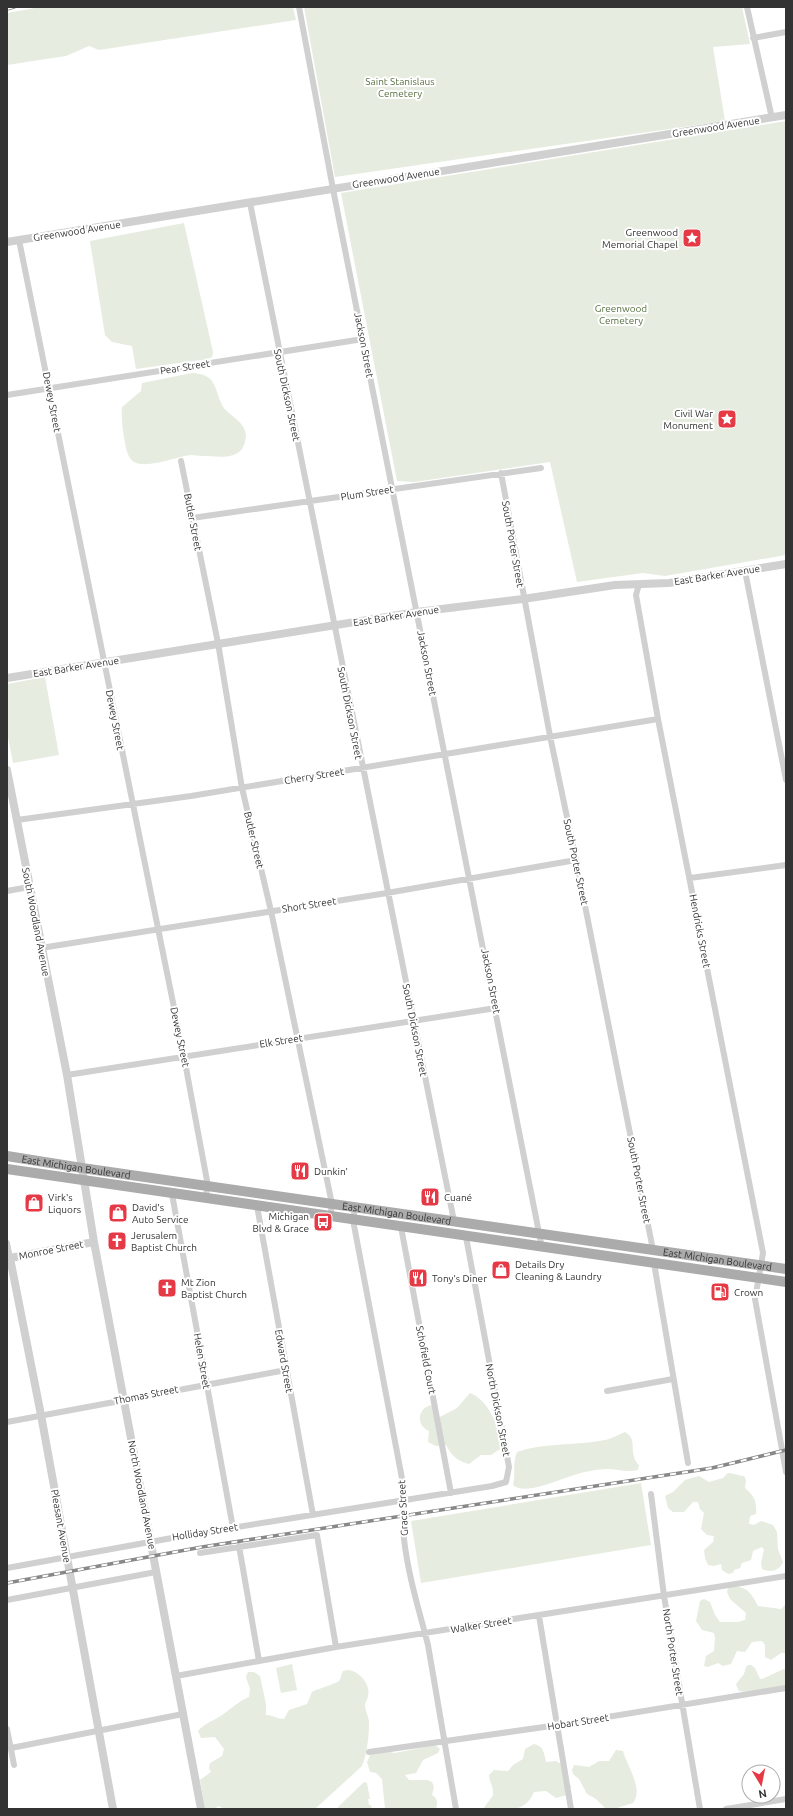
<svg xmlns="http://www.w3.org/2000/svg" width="793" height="1816" viewBox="0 0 793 1816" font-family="Ubuntu,sans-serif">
<rect width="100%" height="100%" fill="#fff"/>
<path fill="#e6ecdf" d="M40 7H293L296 20 99 50 89 46 66 56 7 65V13Z
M304 7H742L750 44 713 47 725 121 335 177Z
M786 121V555L665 576 643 573 577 582 550 462 414 482 397 481 341 193Z
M184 223 213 352 212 357 208 359 136 369 132 346 112 342 105 335 90 241Z
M192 373C216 374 214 387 222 405 228 417 253 423 244 445 238 461 217 456 203 456 199 456 195 455 191 455 177 456 139 473 130 458 127 454 126 448 125 443 123 431 121 420 122 407L141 391 142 383Z
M45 677 59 755 13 763 7 732V684Z
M470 1393C489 1400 502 1431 500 1449L491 1455H481L469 1464C457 1461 452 1456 446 1445L436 1446 428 1442 429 1431C416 1425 417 1409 431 1405L438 1418 457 1408Z
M625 1432C636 1438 631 1447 634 1456 634 1459 637 1463 639 1465L638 1470C628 1473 617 1469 607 1469 599 1469 582 1472 574 1475 560 1479 525 1496 513 1485 516 1472 512 1465 517 1452 546 1442 576 1446 605 1440 612 1439 619 1434 625 1432Z
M728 1473C735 1473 738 1476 744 1476L746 1480 745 1488C754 1496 757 1501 756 1514L750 1516 749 1524 754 1525 761 1521 773 1525 777 1532 778 1549 783 1562C779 1571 771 1573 762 1569L761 1563 764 1550 762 1547 753 1551 751 1560 742 1563 740 1568 734 1570 733 1573 728 1574 722 1570 721 1564 714 1566 708 1565 705 1558 704 1550 713 1542 714 1536 707 1535 701 1529 704 1513 700 1509 698 1502H693L684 1512H673L668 1508 665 1496 673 1492 685 1480 699 1476 709 1482 723 1478Z
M641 1483 651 1545 421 1583 411 1521Z
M735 1586C749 1588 752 1595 758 1606L781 1609 786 1604V1663L785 1653H781L771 1660 765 1657V1645L762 1641 752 1642 745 1652 737 1651 731 1664 723 1666 718 1663 708 1667 704 1666 706 1656 714 1651 715 1638 714 1633 702 1630 696 1621 700 1601 704 1599 710 1602 715 1615 720 1622H738L745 1620 746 1613 730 1599 727 1592 728 1588Z
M292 1664 297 1690 281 1693 276 1668Z
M748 1665H751L755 1668 760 1679H762L786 1668V1686L748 1692 739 1691 736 1684 744 1674 746 1667Z
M348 1670C359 1671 371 1684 368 1696 368 1699 365 1702 365 1705 365 1711 369 1717 369 1723 369 1737 367 1754 362 1766L315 1809H225L218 1806 215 1809H205L200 1780 211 1772 209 1768 210 1763 222 1756 224 1749 215 1737 201 1738 198 1731C205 1723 211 1722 219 1717 230 1710 237 1702 249 1697L250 1689 246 1677 248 1672H254L260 1676 266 1704V1715C273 1715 277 1719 284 1719L289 1710 307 1704 312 1692C317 1689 339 1683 340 1680 341 1677 341 1674 343 1671Z
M534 1744C544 1746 544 1753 546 1762L556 1761 566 1767 564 1776 571 1786 567 1795 556 1798 546 1791 534 1792C524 1815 505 1809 484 1809 485 1804 491 1800 493 1795 494 1787 489 1782 489 1775L494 1770 508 1771 513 1765 523 1759 525 1749Z
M435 1745 440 1749 438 1753 423 1760 416 1773 405 1775 409 1780H427L432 1782 434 1787 432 1795C438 1799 438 1802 436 1809H385L382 1779 376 1773 370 1772 367 1762 373 1749 395 1753Z
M616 1750 623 1751C627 1766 644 1789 633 1803L617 1808H605L596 1799 587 1794 579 1779 573 1774 572 1770 574 1765 589 1767 599 1761H609Z
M364 1782 367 1783 370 1799H368L369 1805H371L372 1809H339L338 1807Z"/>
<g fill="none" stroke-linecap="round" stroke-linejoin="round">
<path stroke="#d0d0d0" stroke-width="6" d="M299 7 333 189 542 1248
M747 7 772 118
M753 38 786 32
M250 203 454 1221
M19 240 184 1057 208 1186 205 1199
M7 395 363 339
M181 461 218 643 242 788 271 911 332 1204 330 1217
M501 473 550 736 576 860 653 1250
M192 518 541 468
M745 571 786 780
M639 584 636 595 658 719 763 1253 755 1299 786 1472
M17 820 191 796 658 719
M690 878 786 865
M7 891 29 887
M41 948 387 893 576 860
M67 1075 496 1008
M172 1194 233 1528
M257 1206 313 1515
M355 1208 353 1220 404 1489C404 1506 403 1522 404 1539 408 1575 419 1610 428 1645L456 1809
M401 1227 451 1493
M7 1243 10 1258H7
M654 1263 688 1463
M607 1391 673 1379
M7 1422 286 1370
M651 1494 664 1596 700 1809
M239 1546 259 1661
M200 1553 317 1535 336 1647
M7 1568 194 1534 492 1486 506 1482 509 1467 466 1237
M7 1600 156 1572
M539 1616 571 1809
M176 1676 336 1647 786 1576
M7 1729 14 1765
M11 1748 183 1714
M369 1752 558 1725 786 1688
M726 1809 786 1799"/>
<path stroke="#d0d0d0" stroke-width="8" d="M7 242 786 115
M7 678 417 612 523 599 615 585 669 583 786 564
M7 770 67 1075 94 1242 201 1809
M94 1242 10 1258 41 1415 113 1809"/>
<g stroke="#ababab" stroke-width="10">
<path id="s1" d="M7 1156 82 1168 786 1269"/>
<path d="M7 1169 786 1282"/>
</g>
<g stroke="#888" stroke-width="3.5">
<path id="rail" d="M7 9 14 7
M7 1583 202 1547 712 1468 786 1450"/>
</g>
<use href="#rail" stroke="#fff" stroke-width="2" stroke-dasharray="6" stroke-linecap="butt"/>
</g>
<defs>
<g id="sight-square" transform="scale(1)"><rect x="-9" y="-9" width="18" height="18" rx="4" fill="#e63946" stroke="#fff"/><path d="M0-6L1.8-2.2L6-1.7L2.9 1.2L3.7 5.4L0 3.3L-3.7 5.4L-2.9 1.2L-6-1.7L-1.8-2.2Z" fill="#fff"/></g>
<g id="restaurant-square" transform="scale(1)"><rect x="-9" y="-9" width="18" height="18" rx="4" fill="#e63946" stroke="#fff"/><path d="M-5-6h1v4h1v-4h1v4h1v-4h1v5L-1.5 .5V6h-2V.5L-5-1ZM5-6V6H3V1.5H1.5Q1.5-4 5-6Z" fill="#fff"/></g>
<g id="shop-square" transform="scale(1)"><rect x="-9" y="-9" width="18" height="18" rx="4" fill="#e63946" stroke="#fff"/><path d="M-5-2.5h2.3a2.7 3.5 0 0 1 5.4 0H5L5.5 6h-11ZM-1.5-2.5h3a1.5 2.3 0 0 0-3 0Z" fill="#fff"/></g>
<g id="bus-square" transform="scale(1)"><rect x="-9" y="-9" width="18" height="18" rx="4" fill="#e63946" stroke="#fff"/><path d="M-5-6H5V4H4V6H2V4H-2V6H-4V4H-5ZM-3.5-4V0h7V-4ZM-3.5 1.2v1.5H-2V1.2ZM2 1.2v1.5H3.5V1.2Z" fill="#fff"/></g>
<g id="church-square" transform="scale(1)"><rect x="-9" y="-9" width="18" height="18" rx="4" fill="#e63946" stroke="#fff"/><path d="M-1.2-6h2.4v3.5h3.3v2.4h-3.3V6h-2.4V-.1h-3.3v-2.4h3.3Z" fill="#fff"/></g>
<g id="fuel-square" transform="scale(1)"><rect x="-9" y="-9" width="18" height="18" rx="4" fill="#e63946" stroke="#fff"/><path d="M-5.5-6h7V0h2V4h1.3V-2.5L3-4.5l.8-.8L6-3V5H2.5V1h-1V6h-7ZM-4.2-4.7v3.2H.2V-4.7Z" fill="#fff"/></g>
</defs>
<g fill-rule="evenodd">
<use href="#sight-square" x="692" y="238"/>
<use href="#sight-square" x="727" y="419"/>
<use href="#restaurant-square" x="300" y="1171"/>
<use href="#restaurant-square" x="430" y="1197"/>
<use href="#shop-square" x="34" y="1203"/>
<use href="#shop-square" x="118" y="1213"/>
<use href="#bus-square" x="323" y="1222"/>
<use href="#church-square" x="117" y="1241"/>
<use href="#shop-square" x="501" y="1270"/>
<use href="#restaurant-square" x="418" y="1278"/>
<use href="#church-square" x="167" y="1288"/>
<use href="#fuel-square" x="720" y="1292"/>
</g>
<g text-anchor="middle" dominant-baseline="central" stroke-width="4" stroke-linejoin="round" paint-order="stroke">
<g font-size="10" fill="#56703f" stroke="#fff">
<text x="400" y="81">Saint Stanislaus<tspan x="400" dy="12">Cemetery</tspan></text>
<text x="621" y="308">Greenwood<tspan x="621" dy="12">Cemetery</tspan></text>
</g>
<g font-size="10" fill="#333" stroke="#fff">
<text transform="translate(716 127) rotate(-9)">Greenwood Avenue</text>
<text transform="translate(396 178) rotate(-9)">Greenwood Avenue</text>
<text transform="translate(77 231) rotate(-9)">Greenwood Avenue</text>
<text transform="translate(364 345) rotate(79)">Jackson Street</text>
<text transform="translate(185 367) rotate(-9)">Pear Street</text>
<text transform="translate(287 395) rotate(78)">South Dickson Street</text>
<text transform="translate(52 402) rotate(79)">Dewey Street</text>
<text transform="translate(367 493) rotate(-9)">Plum Street</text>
<text transform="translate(193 522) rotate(79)">Butler Street</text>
<text transform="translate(513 544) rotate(80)">South Porter Street</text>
<text transform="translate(717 575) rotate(-9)">East Barker Avenue</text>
<text transform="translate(396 616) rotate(-9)">East Barker Avenue</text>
<text transform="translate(427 663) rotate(79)">Jackson Street</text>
<text transform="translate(76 667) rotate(-9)">East Barker Avenue</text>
<text transform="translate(350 713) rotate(79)">South Dickson Street</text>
<text transform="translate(115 720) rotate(79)">Dewey Street</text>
<text transform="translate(314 776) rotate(-9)">Cherry Street</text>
<text transform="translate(254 840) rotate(77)">Butler Street</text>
<text transform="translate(576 862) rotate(78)">South Porter Street</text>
<text transform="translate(309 905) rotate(-9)">Short Street</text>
<text transform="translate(36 922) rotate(79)">South Woodland Avenue</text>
<text transform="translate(700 931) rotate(79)">Hendricks Street</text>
<text transform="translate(491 981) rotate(79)">Jackson Street</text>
<text transform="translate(415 1030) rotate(79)">South Dickson Street</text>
<text transform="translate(180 1037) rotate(78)">Dewey Street</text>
<text transform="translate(281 1041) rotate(-9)">Elk Street</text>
<text stroke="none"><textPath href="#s1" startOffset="70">East Michigan Boulevard</textPath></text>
<text transform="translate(639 1180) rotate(79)">South Porter Street</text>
<text stroke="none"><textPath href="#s1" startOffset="394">East Michigan Boulevard</textPath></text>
<text transform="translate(51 1250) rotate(-11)">Monroe Street</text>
<text stroke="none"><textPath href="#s1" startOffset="718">East Michigan Boulevard</textPath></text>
<text transform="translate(426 1360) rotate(79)">Schofield Court</text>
<text transform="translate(202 1361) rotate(80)">Helen Street</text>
<text transform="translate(284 1361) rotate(80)">Edward Street</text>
<text transform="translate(146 1395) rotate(-11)">Thomas Street</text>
<text transform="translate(498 1410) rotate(79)">North Dickson Street</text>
<text transform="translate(142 1495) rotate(79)">North Woodland Avenue</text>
<text transform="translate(403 1508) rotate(-93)">Grace Street</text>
<text transform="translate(61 1526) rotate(80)">Pleasant Avenue</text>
<text transform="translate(205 1532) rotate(-9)">Holliday Street</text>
<text transform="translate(481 1625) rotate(-9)">Walker Street</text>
<text transform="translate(673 1652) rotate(81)">North Porter Street</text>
<text transform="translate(578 1722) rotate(-9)">Hobart Street</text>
</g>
<g font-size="10" fill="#333" stroke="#fff" text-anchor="start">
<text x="678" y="232" text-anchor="end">Greenwood<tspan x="678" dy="12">Memorial Chapel</tspan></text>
<text x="713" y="413" text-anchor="end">Civil War<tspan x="713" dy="12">Monument</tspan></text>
<text x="314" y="1171">Dunkin'</text>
<text x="48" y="1197">Virk's<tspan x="48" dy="12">Liquors</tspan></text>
<text x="444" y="1197">Cuané</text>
<text x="132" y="1207">David's<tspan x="132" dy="12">Auto Service</tspan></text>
<text x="309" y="1216" text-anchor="end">Michigan<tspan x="309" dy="12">Blvd &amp; Grace</tspan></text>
<text x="131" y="1235">Jerusalem<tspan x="131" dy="12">Baptist Church</tspan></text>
<text x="515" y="1264">Details Dry<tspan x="515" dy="12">Cleaning &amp; Laundry</tspan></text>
<text x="432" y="1278">Tony's Diner</text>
<text x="181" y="1282">Mt Zion<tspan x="181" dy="12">Baptist Church</tspan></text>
<text x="734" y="1292">Crown</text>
</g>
</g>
<rect width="793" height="1816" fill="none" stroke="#333333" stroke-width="16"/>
<g transform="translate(761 1784) rotate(170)"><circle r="19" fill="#ffffff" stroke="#adadad"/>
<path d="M0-3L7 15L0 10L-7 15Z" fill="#e63946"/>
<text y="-6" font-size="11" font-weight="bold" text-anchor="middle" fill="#333333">N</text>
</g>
</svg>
